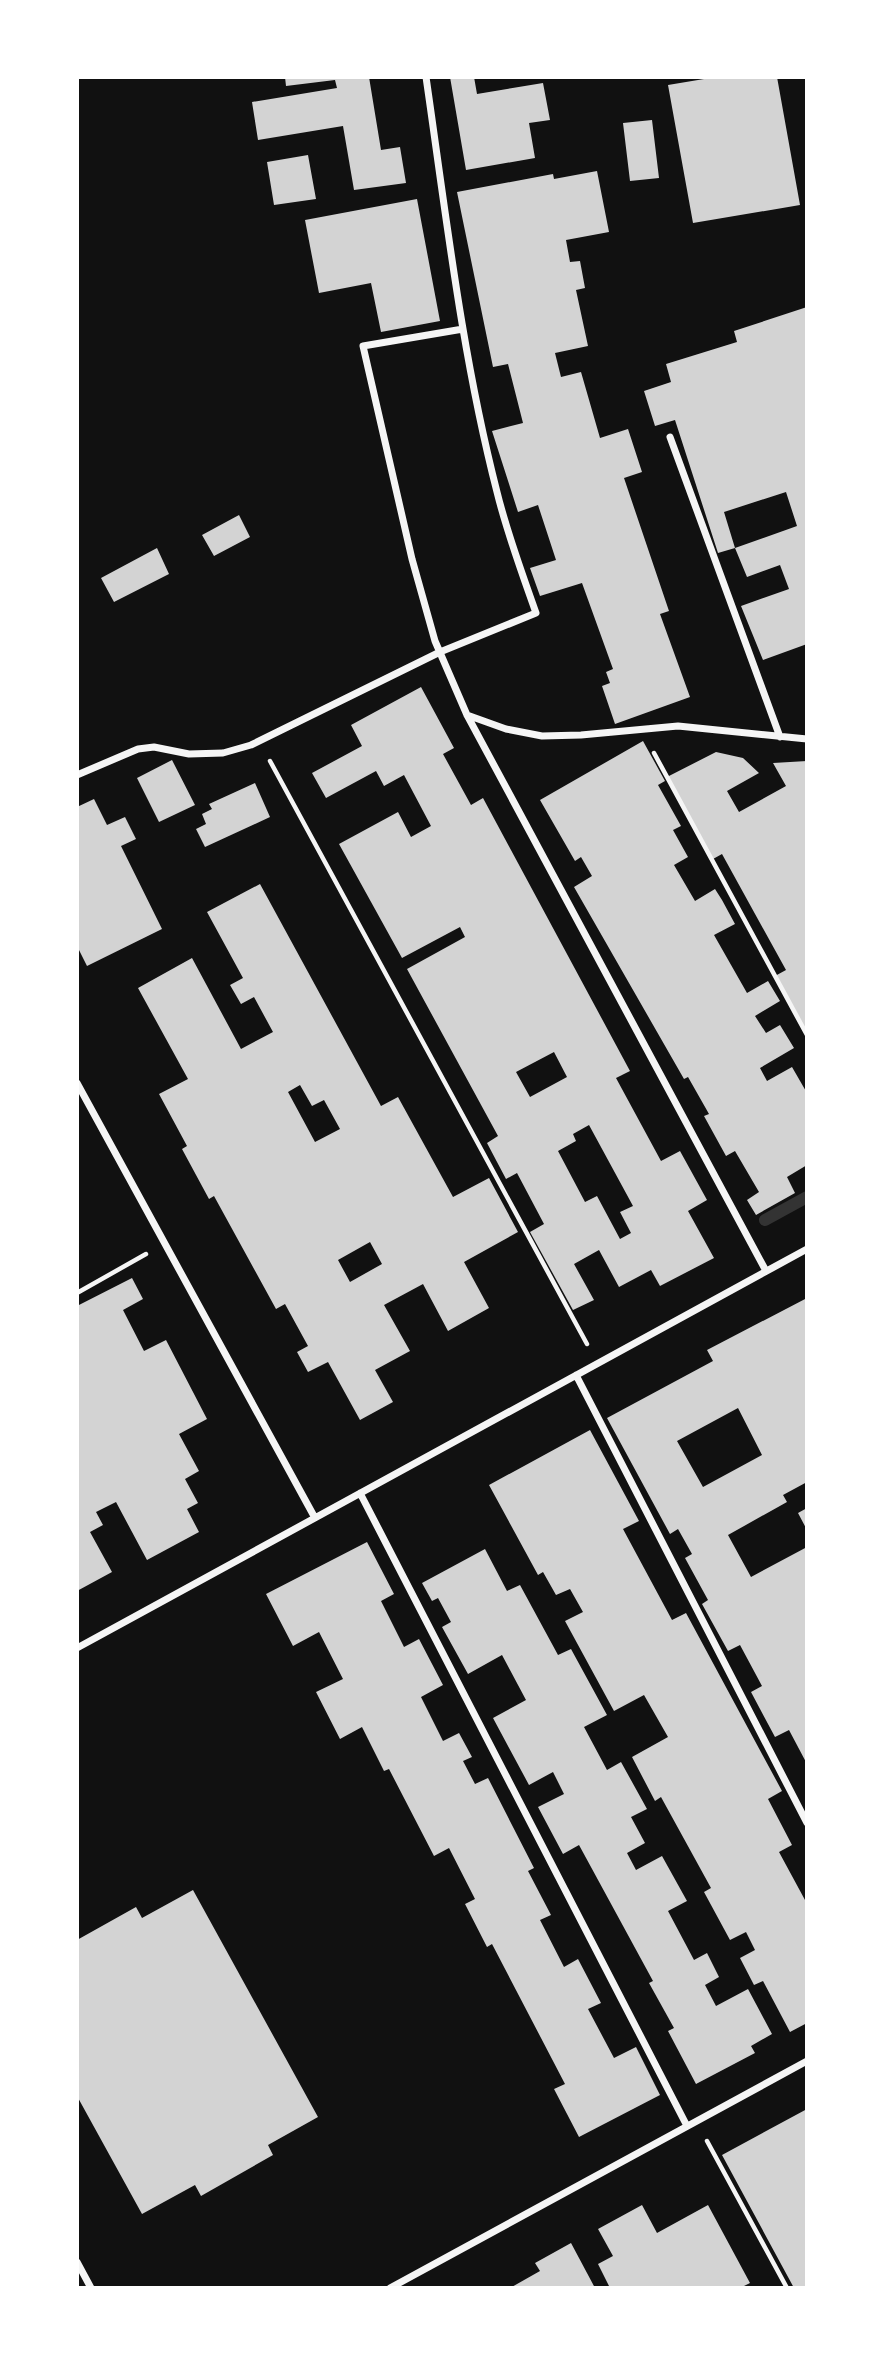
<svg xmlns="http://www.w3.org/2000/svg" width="884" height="2365" viewBox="0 0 884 2365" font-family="Jost,sans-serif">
<rect width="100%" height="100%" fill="#111"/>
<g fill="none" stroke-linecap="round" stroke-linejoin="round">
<path stroke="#333" stroke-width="12" d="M765 1220 807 1197"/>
</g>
<path fill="#d3d3d3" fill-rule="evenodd" d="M285 77H369L381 150 400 147 406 183 354 190 343 126 258 140 252 102 337 88 335 80 286 86Z
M450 77H474L477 94 543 83 550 120 529 123 535 158 466 170Z
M716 77H777L800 205 693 223 668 85Z
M652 120 659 178 630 181 623 123Z
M308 155 316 199 274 205 267 162Z
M597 171 609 232 566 240 570 262 580 261 585 288 576 290 588 346 555 353 561 377 581 372 600 438 628 429 642 472 624 478 669 611 660 614 690 697 615 724 602 686 610 683 606 672 613 669 582 583 540 596 530 568 556 560 538 505 518 512 492 431 523 423 508 364 493 367 457 192 553 174 554 179Z
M417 199 440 321 381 332 371 283 319 293 305 220Z
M807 307V644L763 660 741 606 789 589 780 565 747 577 735 548 797 526 786 492 724 512 735 548 718 553 675 420 655 426 644 391 671 382 666 364 737 342 734 331Z
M239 515 250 537 214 556 202 535Z
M157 548 169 574 114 602 101 578Z
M421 687 454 748 443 754 471 805 483 798 630 1071 616 1078 661 1161 680 1151 707 1200 688 1211 714 1258 660 1286 651 1270 619 1287 599 1250 574 1264 594 1300 573 1310 530 1232 544 1224 517 1173 506 1179 487 1143 498 1136 407 969 465 937 460 927 402 958 339 844 398 812 411 837 431 826 404 775 384 786 376 771 326 798 312 773 362 746 351 725ZM554 1052 567 1077 530 1097 516 1072ZM589 1125 633 1206 620 1212 631 1233 620 1239 597 1196 585 1202 558 1151 576 1141 573 1134Z
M643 741 665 781 658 785 681 826 673 830 688 857 674 865 695 901 715 889 722 900 735 924 714 935 747 993 768 981 780 1001 755 1016 766 1033 780 1025 794 1048 760 1068 767 1081 792 1067 807 1093V1111L805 1112 807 1116V1165L787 1177 795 1193 756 1215 747 1200 759 1192 735 1151 726 1156 704 1116 709 1114 688 1077 684 1079 574 887 592 876 581 857 575 861 540 800Z
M716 752 743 758 759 773 727 791 739 812 786 786 773 763 807 761V1034L775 976 786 970 722 854 713 859 667 777Z
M172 760 195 805 159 822 137 778Z
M255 783 270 817 205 847 196 829 206 824 202 814 212 809 209 804Z
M94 799 107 825 125 817 136 839 121 846 162 929 87 966 77 946V807Z
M260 884 381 1106 398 1097 453 1197 489 1178 518 1232 464 1262 489 1308 448 1331 423 1284 384 1305 410 1351 375 1370 393 1402 360 1420 328 1362 308 1372 297 1352 308 1346 285 1304 276 1309 214 1196 209 1199 182 1149 187 1146 159 1094 188 1079 138 988 192 958 241 1049 273 1032 254 997 241 1004 230 985 243 978 207 912ZM300 1085 312 1106 324 1100 340 1129 315 1142 288 1092ZM370 1242 382 1264 350 1282 338 1260Z
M132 1278 143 1299 123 1310 144 1351 166 1340 207 1419 179 1434 199 1471 185 1479 198 1503 187 1509 199 1532 147 1560 116 1502 96 1512 103 1525 90 1532 112 1572 77 1591V1306Z
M807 1298V1482L783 1495 787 1502 728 1535 751 1577 807 1547V1764L789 1730 775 1737 751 1692 762 1686 740 1645 728 1651 702 1604 708 1600 685 1558 692 1554 678 1529 670 1534 607 1418 713 1361 707 1350ZM738 1408 762 1455 703 1487 677 1441Z
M590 1430 639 1521 623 1529 672 1620 686 1613 782 1791 768 1799 792 1845 779 1852 805 1900 807 1899V2023L790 2032 763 1981 754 1985 740 1958 755 1950 746 1932 730 1940 704 1892 711 1888 661 1797 655 1801 632 1757 668 1737 644 1695 614 1711 565 1621 583 1612 570 1589 556 1595 543 1572 538 1575 489 1485Z
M807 1508V1530L798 1513Z
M367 1542 394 1594 381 1601 404 1647 419 1639 443 1685 421 1697 443 1741 459 1733 472 1757 463 1761 475 1784 488 1778 534 1868 528 1871 551 1915 540 1920 564 1967 578 1959 601 2003 588 2009 614 2058 636 2047 660 2095 579 2137 554 2089 565 2084 492 1944 487 1947 465 1904 475 1899 449 1848 434 1856 389 1769 384 1771 362 1727 340 1739 316 1692 343 1679 319 1632 293 1646 266 1594Z
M485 1549 507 1591 520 1585 558 1655 571 1649 607 1715 584 1727 607 1770 621 1762 647 1809 631 1817 645 1843 627 1853 636 1870 662 1856 687 1901 668 1911 694 1960 707 1953 719 1977 705 1985 716 2006 748 1989 772 2034 751 2046 755 2053 696 2084 668 2031 674 2028 649 1983 653 1981 579 1845 563 1854 538 1807 564 1794 553 1772 529 1785 493 1718 526 1700 502 1655 468 1674 442 1627 451 1622 438 1598 432 1601 422 1583Z
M193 1890 318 2117 268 2145 273 2155 201 2196 195 2185 142 2214 77 2096V1940L136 1907 142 1918Z
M807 2109V2288H794L722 2155Z
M642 2205 657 2233 708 2205 750 2283 740 2288H610L598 2264 613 2256 598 2229Z
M571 2243 595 2288H510L540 2271 535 2263Z"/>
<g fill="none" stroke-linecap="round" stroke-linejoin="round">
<path stroke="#f5f5f5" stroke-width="4.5" d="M654 753 807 1035
M270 761 587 1344
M77 1293 146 1254
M707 2141 787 2288"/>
<path stroke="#f5f5f5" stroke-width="7" d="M463 329 363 346 412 559 435 641 467 715 766 1271
M670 437 780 737
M467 715 506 729 542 736 581 735 678 726 807 739
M77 775 138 749 154 747 189 754 223 753 251 745 440 652 536 613C522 573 507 533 497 492 462 356 446 215 426 77
M77 1083 315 1518
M576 1375 807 1823
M360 1493 687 2126
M77 1648 807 1249
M77 2262 91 2288
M390 2288 807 2061"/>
</g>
<rect width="884" height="2365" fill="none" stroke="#ffffff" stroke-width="158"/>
</svg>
